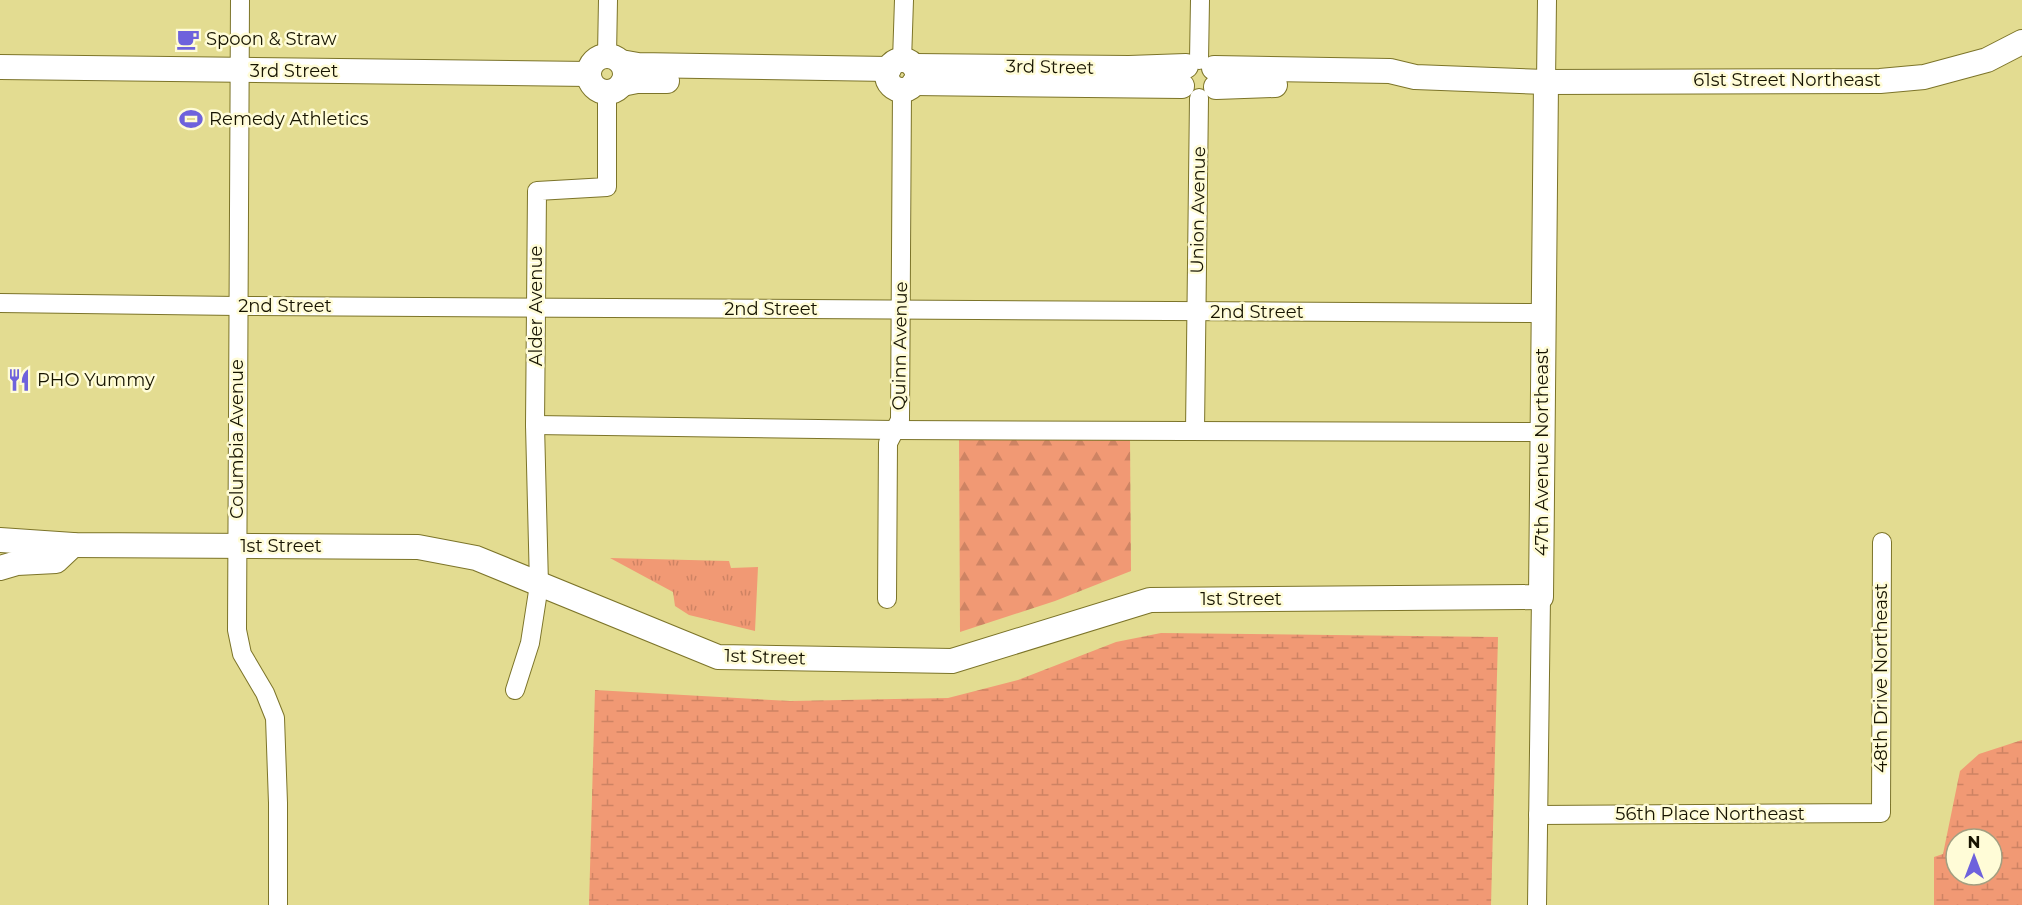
<svg xmlns="http://www.w3.org/2000/svg" width="2022" height="905" viewBox="0 0 2022 905" font-family="Montserrat,sans-serif">
<style>
.grass{fill:url(#grass-tufts)}
.forest{fill:url(#forest-firs)}
.wetland{fill:url(#wetland-marsh);fill-rule:evenodd}
.lines{fill:none;stroke-linecap:round;stroke-linejoin:round}
.street-casing{stroke:#7c7429;stroke-width:20}
.secondary-casing{stroke:#7c7429;stroke-width:26}
.street{stroke:#fff;stroke-width:18}
.secondary{stroke:#fff;stroke-width:24}
.labels{text-anchor:middle;stroke-width:5;stroke-linejoin:round;paint-order:stroke}
.poi-label{font-size:18px;fill:#171400;stroke:#fffcd7;text-anchor:start}
.street-label{font-size:18px;fill:#171400;stroke:#fffcd7}
</style>
<defs>
<pattern id="grass-tufts" width="24" height="20" patternUnits="userSpaceOnUse" patternTransform="scale(1.5)"><rect width="24" height="20" fill="#f19974"/><path d="M3 7l-1-3M5 7V3M7 7l1-3M15 17l-1-3M17 17v-4M19 17l1-3" fill="none" stroke="#ce8363"/></pattern>
<pattern id="forest-firs" width="22" height="20" patternUnits="userSpaceOnUse" patternTransform="scale(1.5)"><rect width="22" height="20" fill="#f19974"/><path d="M5 1l3.5 6h-7zM16 11l3.5 6h-7z" fill="#ce8363"/></pattern>
<pattern id="wetland-marsh" width="20" height="14" patternUnits="userSpaceOnUse" patternTransform="scale(1.5)"><rect width="20" height="14" fill="#f19974"/><path d="M1 5h8M5 5V1M11 12h8M15 12V8" fill="none" stroke="#ce8363"/></pattern>
</defs>
<rect width="100%" height="100%" fill="#e3dc91"/>
<!-- grass -->
<path class="grass" d="M610 558 729 561 731 568 758 567 755 631 689 615 675 606 673 592Z"/>
<!-- forest -->
<path class="forest" d="M959 436 1130 438 1131 571 1055 601 960 632Z"/>
<!-- wetland -->
<g class="wetland">
<path d="M1161 633 1498 637 1491 905H589L595 690 790 701 948 698 1018 680 1116 642Z"/>
<path d="M2022 740V905H1934V857L1943 854 1960 771 1979 754ZM1956 839H1992V875H1956Z"/>
</g>
<g class="lines">
<!-- street casing -->
<g class="street-casing">
<g id="street">
<path d="M240 0 237 630 242 654 265 693 275 718 278 803V905"/>
<path d="M607 55 608 0"/>
<path d="M1199 60 1200 0"/>
<path d="M902 61 904 0"/>
<path d="M1546 82 1547 0"/>
<path d="M0 303 238 306 1542 313"/>
<path d="M535 425 894 430 1542 432"/>
<path d="M1195 431 1199 98"/>
<path d="M887 599 888 443 900 420 902 90"/>
<path d="M515 690 530 643 539 585 535 425 537 191 607 187V92"/>
<path d="M1538 815 1881 813 1882 542"/>
<path d="M1537 905 1541 597"/>
</g>
</g>
<!-- secondary casing -->
<g class="secondary-casing">
<g id="secondary">
<circle cx="607" cy="74" r="18"/>
<circle cx="902" cy="75" r="15"/>
<path d="M621 62 638 65 889 69"/>
<path d="M914 66 1129 68 1186 66"/>
<path d="M0 67 589 74"/>
<path d="M1214 68 1390 71 1415 77 1546 82 1880 81 1924 77 1987 60 2022 42"/>
<path d="M914 83 1182 86"/>
<path d="M622 84 637 81H667"/>
<path d="M1216 87 1275 85"/>
<path d="M0 540 73 545 418 547 476 558 718 657 952 661 1150 600 1541 597 1546 82"/>
<path d="M0 568 17 563 56 561 73 545"/>
</g>
</g>
<!-- street -->
<use href="#street" class="street"/>
<!-- secondary -->
<use href="#secondary" class="secondary"/>
</g>
<!-- icons -->
<defs>
<g id="cafe-bare" transform="scale(1.8)"><path d="M-5.5-4.5H6V0H3Q3 3.5 0 3.5H-2.5Q-5.5 3.5-5.5 0ZM3-3.2v2h1.7v-2ZM-6 4.5H4V6H-6Z" fill="#6e62dc" stroke="#fffcd7" stroke-width="2.5" paint-order="stroke"/></g>
<g id="stadium-bare" transform="scale(1.8)"><path d="M0-5a6.5 5 0 1 0 0 10a6.5 5 0 1 0 0-10ZM-3.5-1.8h7v3.6h-7Z" fill="#6e62dc" stroke="#fffcd7" stroke-width="2.5" paint-order="stroke"/></g>
<g id="restaurant-bare" transform="scale(1.8)"><path d="M-5-6h1v4h1v-4h1v4h1v-4h1v5L-1.5 .5V6h-2V.5L-5-1ZM5-6V6H3V1.5H1.5Q1.5-4 5-6Z" fill="#6e62dc" stroke="#fffcd7" stroke-width="2.5" paint-order="stroke"/></g>
</defs>
<g fill-rule="evenodd">
<use href="#cafe-bare" x="188" y="39"/>
<use href="#stadium-bare" x="191" y="119"/>
<use href="#restaurant-bare" x="19" y="380"/>
</g>
<g class="labels">
<!-- poi labels -->
<g class="poi-label">
<text x="206" y="45">Spoon &amp; Straw</text>
<text x="209" y="125">Remedy Athletics</text>
<text x="37" y="386">PHO Yummy</text>
</g>
<!-- street labels -->
<g class="street-label">
<text transform="translate(1050 67) rotate(1)" y="6">3rd Street</text>
<text x="294" y="77">3rd Street</text>
<text x="1787" y="86">61st Street Northeast</text>
<text transform="translate(1198 210) rotate(-89)" y="6">Union Avenue</text>
<text x="285" y="312">2nd Street</text>
<text transform="translate(536 306) rotate(-90)" y="6">Alder Avenue</text>
<text x="771" y="315">2nd Street</text>
<text x="1257" y="318">2nd Street</text>
<text transform="translate(900 346) rotate(-89)" y="6">Quinn Avenue</text>
<text transform="translate(237 439) rotate(-90)" y="6">Columbia Avenue</text>
<text transform="translate(1542 452) rotate(-90)" y="6">47th Avenue Northeast</text>
<text x="281" y="552">1st Street</text>
<text x="1241" y="605">1st Street</text>
<text transform="translate(765 657) rotate(2)" y="6">1st Street</text>
<text transform="translate(1881 678) rotate(-90)" y="6">48th Drive Northeast</text>
<text x="1710" y="820">56th Place Northeast</text>
</g>
</g>
<!-- north arrow -->
<g transform="translate(1974 857)"><circle r="28" fill="#fffcd7" stroke="#a29f81" stroke-width="1.5"/>
<path d="M0-4.5L10 22L0 15L-10 22Z" fill="#6e62dc"/>
<text y="-9" font-size="16" font-weight="bold" text-anchor="middle" fill="#171400">N</text>
</g>
</svg>
